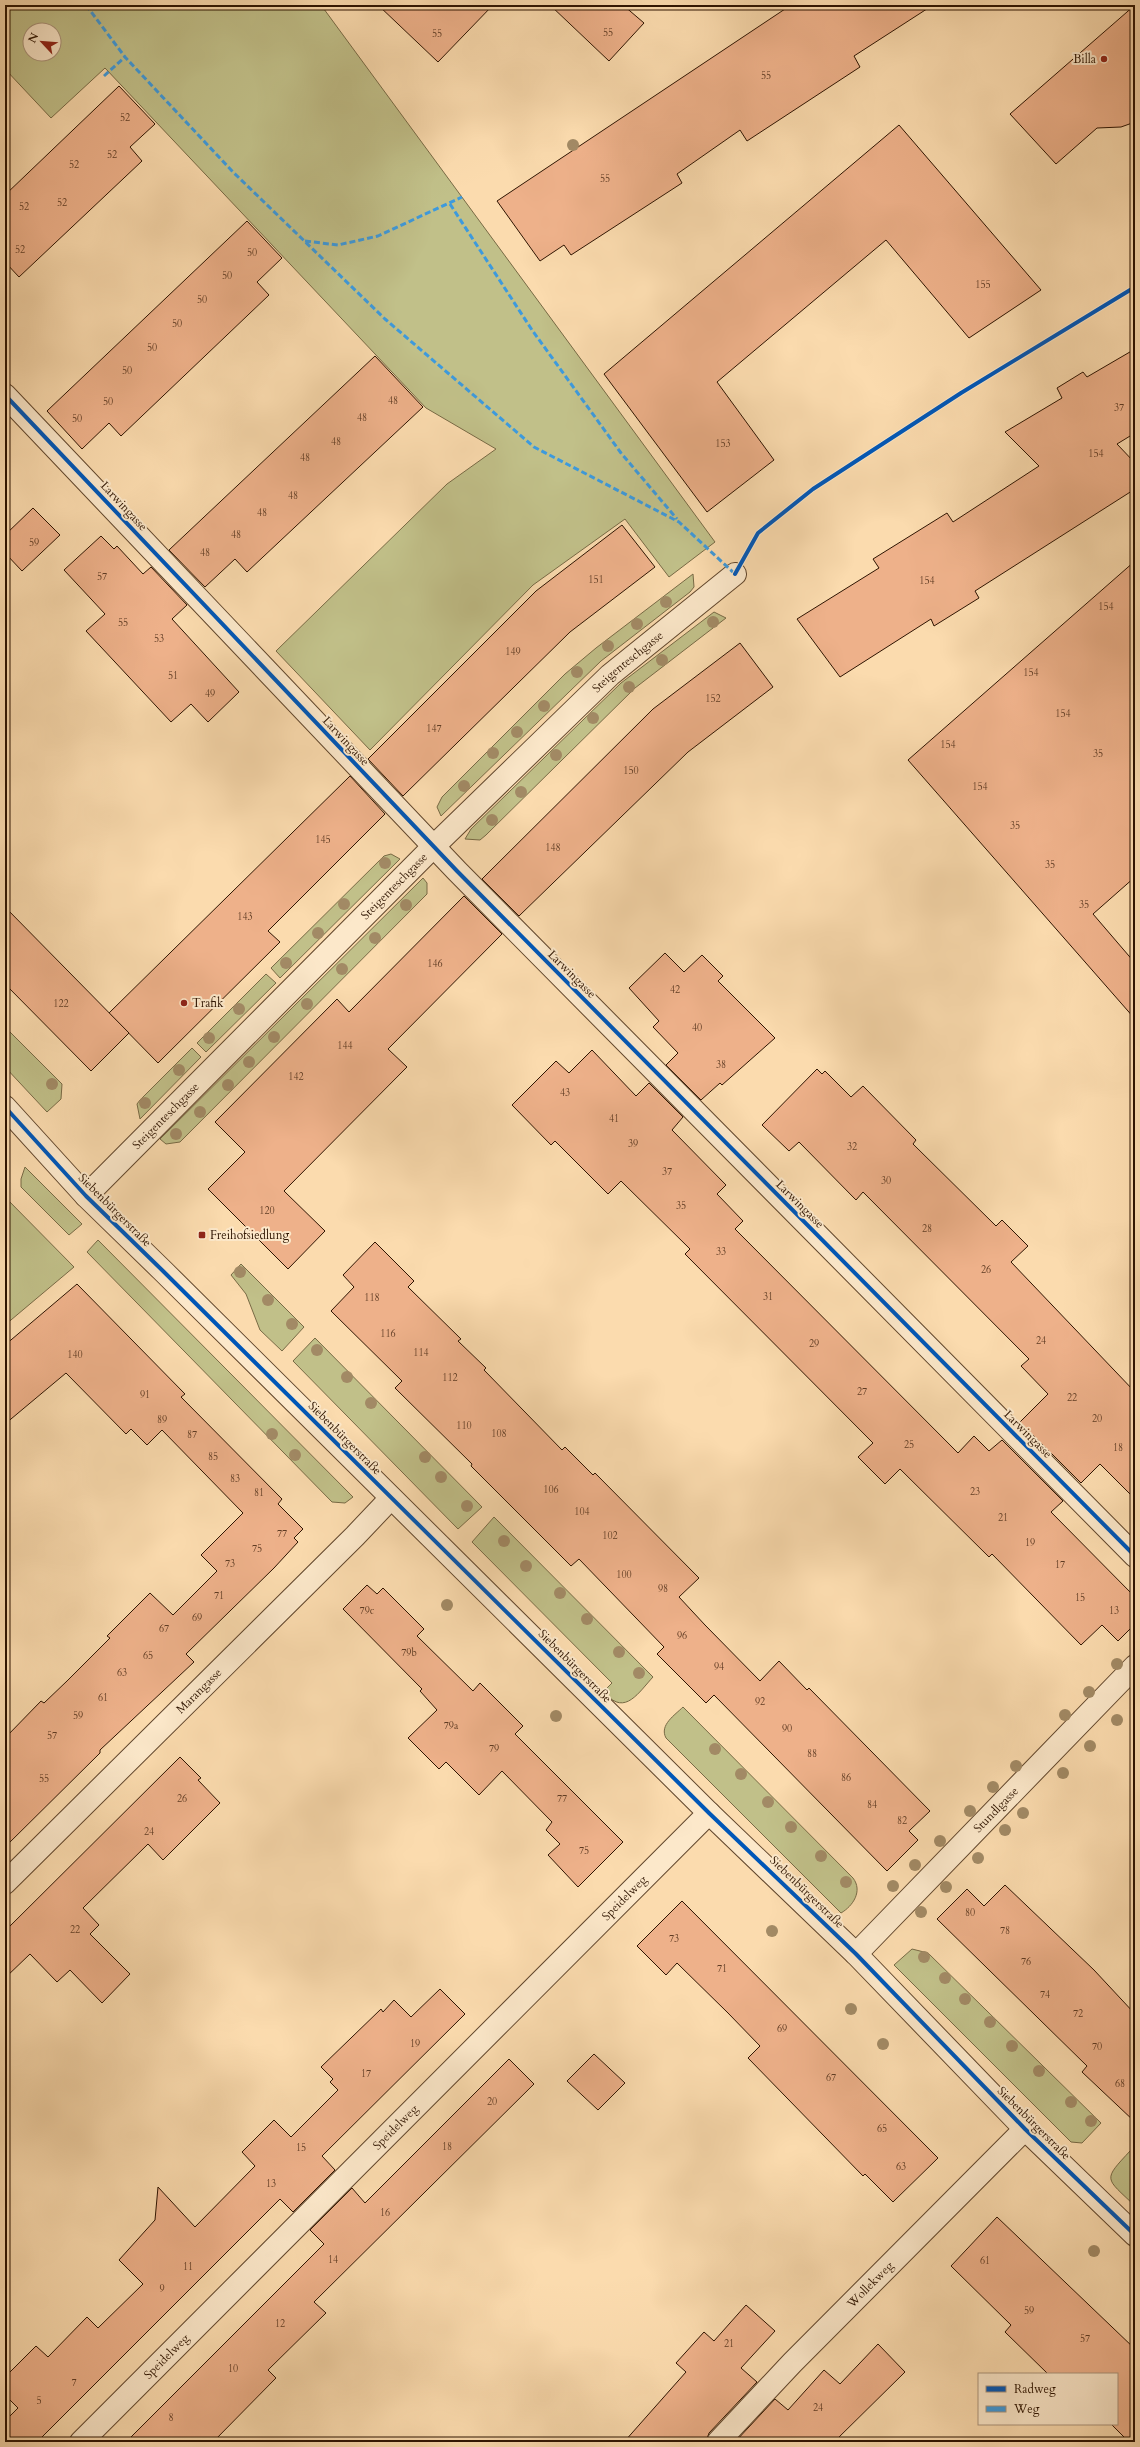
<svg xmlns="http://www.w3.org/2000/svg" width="1140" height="2447" viewBox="0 0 1140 2447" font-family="Cardo,serif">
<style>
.green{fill:#c1c089;stroke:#786a45;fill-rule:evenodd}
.building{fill:#eeb18a;stroke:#2e1401}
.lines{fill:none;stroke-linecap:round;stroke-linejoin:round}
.minor-casing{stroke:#61462c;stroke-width:24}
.tertiary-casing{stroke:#61462c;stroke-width:24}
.minor{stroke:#fce8ca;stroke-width:22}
.tertiary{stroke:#fce8ca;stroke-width:22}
.quiet{stroke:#3d9add;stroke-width:3;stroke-dasharray:6 3;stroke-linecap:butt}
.cycleway-casing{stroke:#fce8ca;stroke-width:6}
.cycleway{stroke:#0057b8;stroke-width:4}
.tree{fill:#a28a65}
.poi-dot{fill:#8f2418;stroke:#fce8ca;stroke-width:1.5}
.labels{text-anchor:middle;stroke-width:4;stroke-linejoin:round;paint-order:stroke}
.number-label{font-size:10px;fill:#5e3b23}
.poi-label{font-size:12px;fill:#2e1401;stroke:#fce8ca;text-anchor:start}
.street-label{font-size:12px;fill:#2e1401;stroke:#fce8ca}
</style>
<rect width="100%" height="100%" fill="#fbdbae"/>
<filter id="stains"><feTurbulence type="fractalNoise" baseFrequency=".005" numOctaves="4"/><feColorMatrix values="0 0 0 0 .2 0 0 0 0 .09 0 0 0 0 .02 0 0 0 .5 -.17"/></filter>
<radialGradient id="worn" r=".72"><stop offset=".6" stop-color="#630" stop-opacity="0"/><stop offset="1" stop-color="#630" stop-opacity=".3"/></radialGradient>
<!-- green -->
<g class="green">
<path d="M5 5H321L715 542 669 577 625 519 533 585 370 750 276 651 447 484 496 449 426 408 105 68 51 118 5 69ZM30 30H54V54H30Z"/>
<path d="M693 574 694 587 690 592 601 661 441 816 437 807 442 797 565 674 596 648Z"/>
<path d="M714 612 726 618 635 688 486 835 480 840 465 839 471 829 621 683Z"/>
<path d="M391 854 400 859 280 978 271 968 384 856Z"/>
<path d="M423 878 427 883V894L180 1142 166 1144 160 1139Z"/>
<path d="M266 974 276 983 206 1052 197 1043Z"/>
<path d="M5 1027 62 1084 61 1099 47 1112 5 1067Z"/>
<path d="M192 1048 201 1057 140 1119 137 1104 140 1100Z"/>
<path d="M25 1167 82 1224 69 1235 21 1187V1179Z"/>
<path d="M5 1197 74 1267 5 1325Z"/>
<path d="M98 1240 353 1497 345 1503 332 1502 87 1252Z"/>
<path d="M241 1264 304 1327 282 1351 260 1330 246 1294 231 1275Z"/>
<path d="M315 1338 482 1507 458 1529 293 1361Z"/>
<path d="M494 1517 653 1677C639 1692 625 1716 606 1694L605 1690 612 1683 472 1542Z"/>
<path d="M683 1707 853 1878C863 1891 853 1906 841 1913L666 1738C659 1725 675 1715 683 1707Z"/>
<path d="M912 1949 928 1953 1101 2123 1082 2143 1071 2142 894 1965Z"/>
<path d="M1131 2150 1135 2154V2206C1105 2177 1102 2181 1131 2150Z"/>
</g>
<!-- building -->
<g class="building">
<path d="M378 5H493L438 62Z"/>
<path d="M550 5H623L644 23 609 61Z"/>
<path d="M791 5H933L854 56 860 67 747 141 740 130 677 174 682 183 571 255 564 245 540 261 497 201Z"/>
<path d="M1135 5V122L1121 127 1097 128 1056 164 1010 114Z"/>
<path d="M119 86 155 124 130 147 142 161 19 277 5 262V195Z"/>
<path d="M899 125 1041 290 969 338 886 240 717 382 774 460 707 512 604 374Z"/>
<path d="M247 221 282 258 257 282 269 295 121 436 109 423 82 449 47 411Z"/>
<path d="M1135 349V433L1117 444 1135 463V489L975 591 979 598 934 626 931 619 840 677 797 619 879 568 873 559 947 513 953 522 1039 466 1005 432 1062 398 1057 388 1083 372 1087 377Z"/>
<path d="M375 356 423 407 247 572 235 559 205 587 169 550Z"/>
<path d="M33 508 60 535 22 571 5 553V535Z"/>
<path d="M622 525 655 567 570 632 403 796 368 759 536 591Z"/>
<path d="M101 536 114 549 117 546 143 574 151 567 187 605 172 619 239 692 208 722 191 704 171 722 86 631 105 614 64 570Z"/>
<path d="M1135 561V877L1093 914 1135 963V1019L908 760Z"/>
<path d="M740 643 773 687 688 752 519 916 482 879 653 709Z"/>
<path d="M350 776 385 814 268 931 280 942 158 1063 109 1013Z"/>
<path d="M464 896 502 934 388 1049 407 1067 284 1191 325 1231 288 1269 208 1189 245 1152 215 1122 337 999 349 1012Z"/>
<path d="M5 907 129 1033 91 1071 5 984Z"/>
<path d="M665 953 684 972 702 955 723 976 718 981 775 1038 722 1085 720 1083 701 1100 666 1065 678 1053 653 1027 659 1021 629 988Z"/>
<path d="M592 1050 636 1096 649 1083 683 1117 672 1130 726 1185 717 1194 743 1221 735 1229 958 1453 974 1436 989 1451 1002 1440 1063 1501 1051 1512 1135 1597V1624L1118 1641 1102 1625 1081 1645 992 1554 989 1557 900 1469 885 1484 858 1457 873 1443 685 1254 690 1249 621 1181 608 1194 555 1141 551 1145 512 1105 556 1061 569 1073Z"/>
<path d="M817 1069 822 1074 825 1071 851 1097 863 1086 916 1140 913 1144 996 1226 1002 1220 1028 1246 1011 1262 1135 1392V1499L1100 1464 1081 1483 1020 1422 1048 1394 1021 1366 1029 1359 863 1192 856 1200 799 1142 789 1151 762 1125Z"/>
<path d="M375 1242 414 1281 408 1287 461 1339 458 1341 486 1368 484 1370 562 1450 565 1447 593 1475 595 1473 699 1578 679 1597 705 1625 760 1681 779 1661 807 1690 809 1688 930 1811 909 1831 918 1840 887 1871 714 1695 706 1703 657 1654 664 1647 579 1559 571 1566 471 1466 472 1464 395 1388 402 1381 331 1311 354 1287 343 1275Z"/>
<path d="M77 1284 185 1394 181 1397 282 1499 278 1504 303 1529 294 1538 298 1542 274 1568 186 1654 194 1662 100 1750V1753L5 1847V1738L41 1701 44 1703 67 1681 110 1638 107 1636 150 1593 173 1615 217 1571 201 1555 243 1513 162 1430 147 1445 131 1429 126 1434 66 1373 5 1424V1345Z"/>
<path d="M367 1585 377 1594 383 1588 424 1629 417 1636 473 1691 480 1683 523 1726 515 1734 623 1842 578 1887 548 1855 560 1844 546 1830 552 1822 502 1771 479 1795 446 1762 439 1769 408 1738 437 1710 420 1691 422 1689 343 1609Z"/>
<path d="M180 1757 201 1778 198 1780 220 1803 163 1860 148 1844 83 1908 99 1925 90 1934 130 1974 102 2003 70 1970 57 1982 30 1954 5 1978V1931Z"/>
<path d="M1005 1885 1094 1970 1135 2014V2122L1082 2072 1087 2066 937 1919 967 1889 984 1906Z"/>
<path d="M682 1901 938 2158 893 2202 865 2174 863 2176 748 2058 760 2046 728 2013 677 1963 666 1975 637 1946Z"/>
<path d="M440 1989 465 2014 322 2156 335 2170 293 2212 280 2199 37 2442H5V2421L18 2408 5 2395V2377L36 2346 48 2357 87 2317 98 2328 143 2284 119 2260 155 2220 158 2187 195 2227 255 2166 242 2152 274 2120 291 2137 338 2090 330 2082 333 2079 321 2067 381 2009 383 2012 394 2000 411 2017Z"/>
<path d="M594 2054 625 2083 598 2110 567 2081Z"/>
<path d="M509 2059 534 2084 314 2302 326 2313 268 2370 276 2378 213 2442H126L324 2244 310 2230 352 2188 365 2203Z"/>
<path d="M997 2217 1135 2349V2442H1129L1111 2424H1117V2374H1048L1005 2332 1011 2325 951 2266Z"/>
<path d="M746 2305 775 2331 741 2368 757 2382 709 2433 706 2442H624L686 2372 676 2363 704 2332 714 2341Z"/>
<path d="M878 2344 905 2372 834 2442H735L775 2399 788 2410 824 2370 840 2384Z"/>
</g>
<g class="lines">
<!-- minor casing -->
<g class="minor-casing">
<g id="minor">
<path d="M5 395 457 871 1135 1556"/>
<path id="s1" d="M86 1196 433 847 610 675 735 574"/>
<path id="s2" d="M5 1883 355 1536 391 1498"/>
<path id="s3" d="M856 1954 1135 1666"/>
<path id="s4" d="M81 2442 709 1813"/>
<path id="s5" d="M718 2442 792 2363 1025 2129"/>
</g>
</g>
<!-- tertiary casing -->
<g class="tertiary-casing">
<path id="tertiary" d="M5 1107 86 1196 164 1272 709 1813 856 1954 1025 2129 1135 2235"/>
</g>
<!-- minor -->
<use href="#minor" class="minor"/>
<!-- tertiary -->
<use href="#tertiary" class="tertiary"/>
<!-- quiet -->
<g class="quiet">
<path d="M86 5 125 57 233 172 385 319 534 447 679 522 735 574"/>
<path d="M104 76 125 57"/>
<path d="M450 204 532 330 621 453 677 519"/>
<path d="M305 241 338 245 378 236 462 197"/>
</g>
<!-- cycleway casing -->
<g class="cycleway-casing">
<g id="cycleway">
<path d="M5 395 457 871 1135 1556"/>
<path d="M735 574 758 533 813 489 961 393 1135 287"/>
<path d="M5 1107 86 1196 164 1272 709 1813 856 1954 1025 2129 1135 2235"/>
</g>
</g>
<!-- cycleway -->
<use href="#cycleway" class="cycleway"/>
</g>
<!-- trees -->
<g class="tree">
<circle cx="573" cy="145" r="6"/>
<circle cx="666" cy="602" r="6"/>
<circle cx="713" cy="622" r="6"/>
<circle cx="637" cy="624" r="6"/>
<circle cx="608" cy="646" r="6"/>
<circle cx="662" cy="660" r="6"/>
<circle cx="577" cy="672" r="6"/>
<circle cx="629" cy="687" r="6"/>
<circle cx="544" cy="706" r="6"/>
<circle cx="593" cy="718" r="6"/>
<circle cx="517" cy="732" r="6"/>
<circle cx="493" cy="753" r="6"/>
<circle cx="556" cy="755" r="6"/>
<circle cx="464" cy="786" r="6"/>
<circle cx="521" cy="792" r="6"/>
<circle cx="492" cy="820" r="6"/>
<circle cx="385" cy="863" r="6"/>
<circle cx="344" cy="904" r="6"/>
<circle cx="406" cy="905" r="6"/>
<circle cx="318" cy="933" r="6"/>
<circle cx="375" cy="938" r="6"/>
<circle cx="286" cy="963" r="6"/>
<circle cx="342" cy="969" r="6"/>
<circle cx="307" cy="1004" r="6"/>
<circle cx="239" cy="1009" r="6"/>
<circle cx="274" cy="1037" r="6"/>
<circle cx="209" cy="1038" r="6"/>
<circle cx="249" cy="1062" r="6"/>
<circle cx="179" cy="1070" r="6"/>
<circle cx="52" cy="1084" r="6"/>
<circle cx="228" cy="1085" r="6"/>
<circle cx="145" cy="1103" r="6"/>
<circle cx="200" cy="1112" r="6"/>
<circle cx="176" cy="1134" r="6"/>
<circle cx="240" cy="1272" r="6"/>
<circle cx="268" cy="1300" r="6"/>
<circle cx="292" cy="1324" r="6"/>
<circle cx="317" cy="1350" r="6"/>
<circle cx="347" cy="1377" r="6"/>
<circle cx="371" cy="1403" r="6"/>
<circle cx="272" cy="1434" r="6"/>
<circle cx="295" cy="1455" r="6"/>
<circle cx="425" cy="1457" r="6"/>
<circle cx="441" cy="1477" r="6"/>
<circle cx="467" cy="1506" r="6"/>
<circle cx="504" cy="1541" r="6"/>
<circle cx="526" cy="1566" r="6"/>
<circle cx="560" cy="1593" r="6"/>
<circle cx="447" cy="1605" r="6"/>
<circle cx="587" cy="1619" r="6"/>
<circle cx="619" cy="1652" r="6"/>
<circle cx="1117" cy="1664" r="6"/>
<circle cx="639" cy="1673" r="6"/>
<circle cx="1089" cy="1692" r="6"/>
<circle cx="1065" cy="1715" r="6"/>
<circle cx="556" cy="1716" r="6"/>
<circle cx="1117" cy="1720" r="6"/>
<circle cx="1090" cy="1746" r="6"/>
<circle cx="715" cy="1749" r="6"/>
<circle cx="1016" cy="1766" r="6"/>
<circle cx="1063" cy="1773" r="6"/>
<circle cx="741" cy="1774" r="6"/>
<circle cx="993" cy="1787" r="6"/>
<circle cx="768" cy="1802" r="6"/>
<circle cx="970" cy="1811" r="6"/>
<circle cx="1023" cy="1813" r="6"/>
<circle cx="791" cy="1827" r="6"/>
<circle cx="1005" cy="1830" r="6"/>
<circle cx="940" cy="1841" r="6"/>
<circle cx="821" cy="1856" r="6"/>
<circle cx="978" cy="1858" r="6"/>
<circle cx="915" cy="1865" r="6"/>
<circle cx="846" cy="1882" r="6"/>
<circle cx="893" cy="1886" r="6"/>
<circle cx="946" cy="1887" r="6"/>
<circle cx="921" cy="1912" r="6"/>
<circle cx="772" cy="1931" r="6"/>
<circle cx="924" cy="1957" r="6"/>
<circle cx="945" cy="1978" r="6"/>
<circle cx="965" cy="1999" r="6"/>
<circle cx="851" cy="2009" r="6"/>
<circle cx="990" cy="2022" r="6"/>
<circle cx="883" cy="2044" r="6"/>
<circle cx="1012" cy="2046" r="6"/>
<circle cx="1039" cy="2071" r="6"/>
<circle cx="1071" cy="2102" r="6"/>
<circle cx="1091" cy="2121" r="6"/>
<circle cx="1094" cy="2251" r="6"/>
</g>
<!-- markers -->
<g class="poi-dot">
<circle cx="1104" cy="59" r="4"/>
<circle cx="184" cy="1003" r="4"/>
<rect x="198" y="1231" width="8" height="8" rx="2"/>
</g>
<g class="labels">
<!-- number labels -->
<g class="number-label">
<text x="608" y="36">55</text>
<text x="437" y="37">55</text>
<text x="766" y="79">55</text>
<text x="125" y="121">52</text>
<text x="112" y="158">52</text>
<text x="74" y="168">52</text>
<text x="605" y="182">55</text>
<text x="62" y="206">52</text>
<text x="24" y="210">52</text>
<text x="20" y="253">52</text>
<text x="252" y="256">50</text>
<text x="227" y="279">50</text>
<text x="983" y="288">155</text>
<text x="202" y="303">50</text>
<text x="177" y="327">50</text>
<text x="152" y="351">50</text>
<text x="127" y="374">50</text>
<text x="393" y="404">48</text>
<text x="108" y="405">50</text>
<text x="1119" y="411">37</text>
<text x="362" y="421">48</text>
<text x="77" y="422">50</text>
<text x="336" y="445">48</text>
<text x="723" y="447">153</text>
<text x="1096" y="457">154</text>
<text x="305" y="461">48</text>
<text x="293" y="499">48</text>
<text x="262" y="516">48</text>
<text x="236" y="538">48</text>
<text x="34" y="546">59</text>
<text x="205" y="556">48</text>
<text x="102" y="580">57</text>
<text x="596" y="583">151</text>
<text x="927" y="584">154</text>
<text x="1106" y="610">154</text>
<text x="123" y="626">55</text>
<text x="159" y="642">53</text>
<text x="513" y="655">149</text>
<text x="1031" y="676">154</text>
<text x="173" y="679">51</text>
<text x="210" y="697">49</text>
<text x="713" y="702">152</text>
<text x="1063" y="717">154</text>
<text x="434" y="732">147</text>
<text x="948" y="748">154</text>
<text x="1098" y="757">35</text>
<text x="631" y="774">150</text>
<text x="980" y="790">154</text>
<text x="1015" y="829">35</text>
<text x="323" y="843">145</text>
<text x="553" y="851">148</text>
<text x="1050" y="868">35</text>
<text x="1084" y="908">35</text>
<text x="245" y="920">143</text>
<text x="435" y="967">146</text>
<text x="675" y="993">42</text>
<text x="61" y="1007">122</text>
<text x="697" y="1031">40</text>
<text x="345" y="1049">144</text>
<text x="721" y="1068">38</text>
<text x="296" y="1080">142</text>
<text x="565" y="1096">43</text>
<text x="614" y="1122">41</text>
<text x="633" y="1147">39</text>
<text x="852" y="1150">32</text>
<text x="667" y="1175">37</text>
<text x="886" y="1184">30</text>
<text x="681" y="1209">35</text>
<text x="267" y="1214">120</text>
<text x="927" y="1232">28</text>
<text x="721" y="1255">33</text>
<text x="986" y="1273">26</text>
<text x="768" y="1300">31</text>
<text x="372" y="1301">118</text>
<text x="388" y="1337">116</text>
<text x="1041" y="1344">24</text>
<text x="814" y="1347">29</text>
<text x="421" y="1356">114</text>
<text x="75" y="1358">140</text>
<text x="450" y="1381">112</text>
<text x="862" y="1395">27</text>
<text x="145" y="1398">91</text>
<text x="1072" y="1401">22</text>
<text x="1097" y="1422">20</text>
<text x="162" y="1423">89</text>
<text x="464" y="1429">110</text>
<text x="499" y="1437">108</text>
<text x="192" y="1438">87</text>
<text x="909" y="1448">25</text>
<text x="1118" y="1451">18</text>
<text x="213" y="1460">85</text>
<text x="235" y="1482">83</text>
<text x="551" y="1493">106</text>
<text x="975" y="1495">23</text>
<text x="259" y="1496">81</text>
<text x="582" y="1515">104</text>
<text x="1003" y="1521">21</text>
<text x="282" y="1537">77</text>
<text x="610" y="1539">102</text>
<text x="1030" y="1546">19</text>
<text x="257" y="1552">75</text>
<text x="230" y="1567">73</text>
<text x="1060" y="1568">17</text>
<text x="624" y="1578">100</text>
<text x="663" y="1592">98</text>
<text x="219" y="1599">71</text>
<text x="1080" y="1601">15</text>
<text x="367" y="1614">79c</text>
<text x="1114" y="1614">13</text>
<text x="197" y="1621">69</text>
<text x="164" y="1632">67</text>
<text x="682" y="1639">96</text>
<text x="409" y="1656">79b</text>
<text x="148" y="1659">65</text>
<text x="719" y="1670">94</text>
<text x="122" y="1676">63</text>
<text x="103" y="1701">61</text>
<text x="760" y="1705">92</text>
<text x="78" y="1719">59</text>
<text x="451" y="1729">79a</text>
<text x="787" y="1732">90</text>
<text x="52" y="1739">57</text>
<text x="494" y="1752">79</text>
<text x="812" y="1757">88</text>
<text x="846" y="1781">86</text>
<text x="44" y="1782">55</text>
<text x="182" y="1802">26</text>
<text x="562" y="1802">77</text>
<text x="872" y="1808">84</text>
<text x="902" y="1824">82</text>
<text x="149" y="1835">24</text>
<text x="584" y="1854">75</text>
<text x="970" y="1916">80</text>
<text x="75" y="1933">22</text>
<text x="1005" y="1934">78</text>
<text x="674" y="1942">73</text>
<text x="1026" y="1965">76</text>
<text x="722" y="1972">71</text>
<text x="1045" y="1998">74</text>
<text x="1078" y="2017">72</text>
<text x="782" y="2032">69</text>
<text x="415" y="2047">19</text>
<text x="1097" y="2050">70</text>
<text x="366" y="2077">17</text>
<text x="831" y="2081">67</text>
<text x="1120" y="2087">68</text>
<text x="492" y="2105">20</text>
<text x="882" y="2132">65</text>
<text x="447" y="2150">18</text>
<text x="301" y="2151">15</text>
<text x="901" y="2170">63</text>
<text x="271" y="2187">13</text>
<text x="385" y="2216">16</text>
<text x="333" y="2263">14</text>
<text x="985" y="2264">61</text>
<text x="188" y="2270">11</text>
<text x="162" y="2292">9</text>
<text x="1029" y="2314">59</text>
<text x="280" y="2327">12</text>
<text x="1085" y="2342">57</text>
<text x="729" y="2347">21</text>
<text x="233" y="2372">10</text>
<text x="74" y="2386">7</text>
<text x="39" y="2404">5</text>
<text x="818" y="2411">24</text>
<text x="171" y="2421">8</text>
</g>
<!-- poi labels -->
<g class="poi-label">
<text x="1096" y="63" text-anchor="end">Billa</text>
<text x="192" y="1007">Trafik</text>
<text x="210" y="1239">Freihofsiedlung</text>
</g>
<!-- street labels -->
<g class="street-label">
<text transform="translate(124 506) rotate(47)" y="4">Larwingasse</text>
<text dy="4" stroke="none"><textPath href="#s1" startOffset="761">Steigenteschgasse</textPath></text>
<text transform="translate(346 741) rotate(47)" y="4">Larwingasse</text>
<text dy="4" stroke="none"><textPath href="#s1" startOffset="437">Steigenteschgasse</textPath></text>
<text transform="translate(572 974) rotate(45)" y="4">Larwingasse</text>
<text dy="4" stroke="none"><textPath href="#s1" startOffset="113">Steigenteschgasse</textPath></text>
<text transform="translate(800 1204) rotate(45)" y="4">Larwingasse</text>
<text transform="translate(115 1210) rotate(45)" y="4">Siebenbürgerstraße</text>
<text transform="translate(1028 1434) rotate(45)" y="4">Larwingasse</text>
<text transform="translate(345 1438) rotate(45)" y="4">Siebenbürgerstraße</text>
<text transform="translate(575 1666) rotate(45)" y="4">Siebenbürgerstraße</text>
<text dy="4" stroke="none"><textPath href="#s2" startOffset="273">Marangasse</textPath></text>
<text dy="4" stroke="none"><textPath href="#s3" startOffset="201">Stundlgasse</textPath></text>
<text transform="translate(807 1892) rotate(44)" y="4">Siebenbürgerstraße</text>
<text dy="4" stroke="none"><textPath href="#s4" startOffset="769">Speidelweg</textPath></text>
<text transform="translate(1034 2123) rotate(45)" y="4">Siebenbürgerstraße</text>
<text dy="4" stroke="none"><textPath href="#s4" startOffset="445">Speidelweg</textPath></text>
<text dy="4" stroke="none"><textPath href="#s5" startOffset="219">Wollekweg</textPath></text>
<text dy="4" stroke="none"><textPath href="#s4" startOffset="121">Speidelweg</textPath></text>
</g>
</g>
<!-- margin -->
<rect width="1140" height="2447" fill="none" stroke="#fbdbae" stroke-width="20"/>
<rect x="6" y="6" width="1128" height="2435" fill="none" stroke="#2e1401" stroke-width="2"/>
<rect x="10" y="10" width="1120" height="2427" fill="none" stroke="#2e1401"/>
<!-- legend -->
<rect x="978" y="2373" width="140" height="52" fill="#fce8ca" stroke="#aa937a"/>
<rect x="986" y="2386" width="20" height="6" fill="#0057b8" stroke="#aa937a"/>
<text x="1014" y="2393" font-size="12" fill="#2e1401">Radweg</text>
<rect x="986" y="2406" width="20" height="6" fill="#3d9add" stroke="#aa937a"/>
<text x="1014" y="2413" font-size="12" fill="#2e1401">Weg</text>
<!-- north arrow -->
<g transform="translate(42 42) rotate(296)"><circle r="19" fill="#fce8ca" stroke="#aa937a"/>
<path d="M0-3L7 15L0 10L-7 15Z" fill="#8f2418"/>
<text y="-6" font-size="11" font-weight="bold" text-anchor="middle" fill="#2e1401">N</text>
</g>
<rect width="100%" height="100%" filter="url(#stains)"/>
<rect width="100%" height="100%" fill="url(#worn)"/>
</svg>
